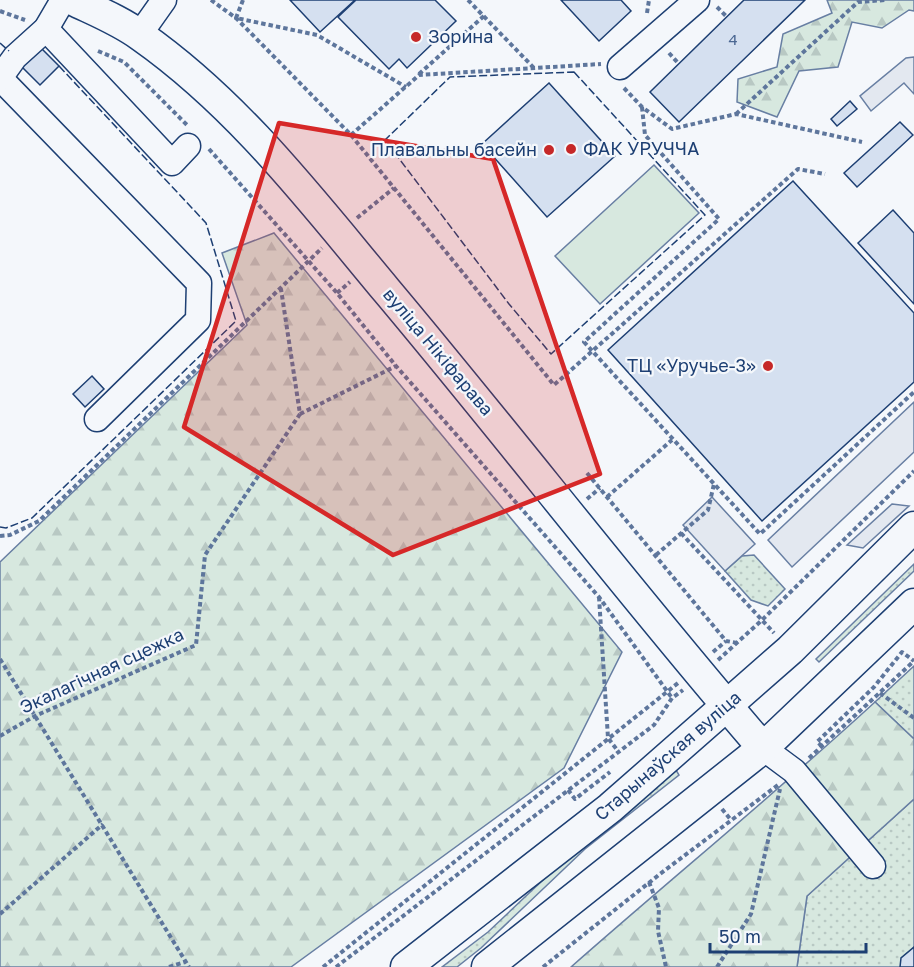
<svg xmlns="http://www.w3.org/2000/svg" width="914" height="967" viewBox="0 0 914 967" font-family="'Golos Text',sans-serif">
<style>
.grass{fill:url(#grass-dots);stroke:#687fa3;stroke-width:1.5}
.forest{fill:url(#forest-firs);stroke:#687fa3;stroke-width:1.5}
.pitch{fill:#d7e8df;stroke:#687fa3;stroke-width:1.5}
.parking{fill:#e3e8f0;stroke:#687fa3;stroke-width:1.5}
.building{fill:#d5e0f0;stroke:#1d3f73;stroke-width:1.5}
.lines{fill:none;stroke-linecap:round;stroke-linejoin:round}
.minor-casing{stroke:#1d3f73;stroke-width:27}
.major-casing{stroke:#1d3f73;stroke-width:33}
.path{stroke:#5e769c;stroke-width:4;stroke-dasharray:4.5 3;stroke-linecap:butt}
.minor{stroke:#f4f7fb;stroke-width:24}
.major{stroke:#f4f7fb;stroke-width:30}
.fence{stroke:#1d3f73;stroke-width:1.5;stroke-dasharray:8 3;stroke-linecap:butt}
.marked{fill:#d62828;fill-opacity:0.2;stroke:#d62828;stroke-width:4.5;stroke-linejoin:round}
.poi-dot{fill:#c62828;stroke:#f4f7fb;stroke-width:2}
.labels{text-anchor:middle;stroke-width:4.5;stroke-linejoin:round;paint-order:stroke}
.number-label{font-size:15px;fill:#4b6792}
.poi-label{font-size:18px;fill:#1d3f73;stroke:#f4f7fb;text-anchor:start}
.street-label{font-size:18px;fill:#1d3f73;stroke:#f4f7fb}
</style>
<defs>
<pattern id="grass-dots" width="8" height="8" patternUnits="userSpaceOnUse" patternTransform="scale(1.5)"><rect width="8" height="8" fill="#d7e8df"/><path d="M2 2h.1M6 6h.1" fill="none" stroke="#b8c8c3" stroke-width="1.8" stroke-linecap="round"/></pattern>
<pattern id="forest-firs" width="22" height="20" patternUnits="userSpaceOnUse" patternTransform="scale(1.5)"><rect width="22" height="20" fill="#d7e8df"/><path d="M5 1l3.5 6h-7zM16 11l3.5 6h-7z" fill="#b8c8c3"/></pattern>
</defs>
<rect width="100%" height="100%" fill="#f4f7fb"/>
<!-- grass -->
<g class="grass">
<path d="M754 555 785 589 768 606 751 600 725 571 742 556Z"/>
<path d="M914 564V571L819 662 816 659Z"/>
<path d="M914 666V739L875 702Z"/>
<path d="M676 770 679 775 585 849 481 948 457 967H442L488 932 581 844Z"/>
<path d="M914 799V967H797L807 896Z"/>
</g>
<!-- forest -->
<g class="forest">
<path d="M827 0H914V11L909 10 882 28 852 22 838 67 799 71 777 117 737 102 738 79 777 67 783 34 832 13Z"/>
<path d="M274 233 622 652 564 768 291 967H0V562L247 325 222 253Z"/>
<path d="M875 702 914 739V799L807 896 797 967H571C672 878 776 793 875 702Z"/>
</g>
<!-- pitch -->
<path class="pitch" d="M654 165 699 213 600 304 555 256Z"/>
<!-- parking -->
<g class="parking">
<path d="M914 57V94L904 83 871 111 860 96 906 58Z"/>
<path d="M914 402V452L792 567 768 540Z"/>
<path d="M712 497 755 544 725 571 683 525Z"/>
<path d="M892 504 909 506 863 548 847 545Z"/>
</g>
<!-- building -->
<g class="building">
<path d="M290 0H355L320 32Z"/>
<path d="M356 0H435L456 21 407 68 399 59 389 69 338 17Z"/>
<path d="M561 0H621L631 11 599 41Z"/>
<path d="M744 0H805L679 122 650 92Z"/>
<path d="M39 46 59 66 40 85 20 65Z"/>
<path d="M549 83 615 156 547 217 482 144Z"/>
<path d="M850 101 857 109 837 126 831 119Z"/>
<path d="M900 122 913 135 857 187 844 173Z"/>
<path d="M793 181 914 313V382L762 521 608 350Z"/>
<path d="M893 210 914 233V304L858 243Z"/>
<path d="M92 376 104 389 85 407 73 394Z"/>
<path d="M914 947V967H900L901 958Z"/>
</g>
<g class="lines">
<!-- minor casing -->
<g class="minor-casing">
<g id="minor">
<path d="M46 29 172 163 188 146"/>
<path d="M140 34 164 0"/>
<path d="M620 67 697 0"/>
<path d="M0 78 199 283 198 320 97 419"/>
<path d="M0 78 15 57 46 29 63 0"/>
<path d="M763 748 794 771 873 866"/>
</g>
</g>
<!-- major casing -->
<g class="major-casing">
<g id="major">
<path d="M73 0C96 11 121 21 141 36 239 105 311 200 387 291 514 442 634 599 763 748"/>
<path d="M406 967 610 808 790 650 914 527"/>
<path d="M487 967 763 748 914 604"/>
</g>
</g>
<!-- path -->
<g class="path">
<path d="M211 0 236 18 351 135 554 385 798 169 825 174"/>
<path d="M243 0 236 18 317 35 406 87"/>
<path d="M468 0 534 68"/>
<path d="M717 7 727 17"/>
<path d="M0 11 25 20"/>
<path d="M647 13 649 0"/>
<path d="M98 51 124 62 188 126"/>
<path d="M669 53 679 64"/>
<path d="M419 74 484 16"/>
<path d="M624 88 642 107 672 129 736 114 862 142"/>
<path d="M642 107 645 135 719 219 584 342 760 534 914 392"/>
<path d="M736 114 858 2 885 0"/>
<path d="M351 135 419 75 601 64"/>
<path d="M209 149 337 293 396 366 599 597 672 698"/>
<path d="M357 218 394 188"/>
<path d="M337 293 350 282"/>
<path d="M300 414 396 366"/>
<path d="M587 473 726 641 738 643"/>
<path d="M607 497 672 440"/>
<path d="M587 499 600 488"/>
<path d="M681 533 774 633"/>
<path d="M0 536 10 535 39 521 322 248"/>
<path d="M656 555 708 510 714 484"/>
<path d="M599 597 608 738 618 751"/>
<path d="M713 652 726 641"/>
<path d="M0 659 189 967"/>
<path d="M718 660 762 620 914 471"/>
<path d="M880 693 914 718"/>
<path d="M0 736 35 716 196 645 205 555 300 414 281 289"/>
<path d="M822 746 817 742 874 687 902 652 914 661"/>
<path d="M809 758 914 661"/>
<path d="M568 790 575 799 610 772"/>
<path d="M722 809 731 820"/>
<path d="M649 882 659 908 658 931 666 967"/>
<path d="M0 914 103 824"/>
<path d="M169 967 185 962"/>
<path d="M323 967 678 683"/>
<path d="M336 967 654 725 672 698 683 690"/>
<path d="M543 967 660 874 778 785"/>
<path d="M717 967 751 914 780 789"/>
</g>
<!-- minor -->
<use href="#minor" class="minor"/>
<!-- major -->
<use href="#major" class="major"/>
<!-- fence -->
<g class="fence">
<path d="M0 43 9 51"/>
<path d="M574 72 705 215 551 354 509 304 385 140 450 77Z"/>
<path d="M0 527 6 528 32 518 236 321 206 223 59 66"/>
</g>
</g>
<!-- marked area -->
<path class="marked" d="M279 123 493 159 600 474 393 555 184 427Z"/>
<!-- markers -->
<g class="poi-dot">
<circle cx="416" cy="37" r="6"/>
<circle cx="571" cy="149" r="6"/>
<circle cx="549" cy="150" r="6"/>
<circle cx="768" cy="366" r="6"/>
</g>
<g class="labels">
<!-- number labels -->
<g class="number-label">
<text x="733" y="45">4</text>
</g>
<!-- poi labels -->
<g class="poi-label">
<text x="428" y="43">Зорина</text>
<text x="583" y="155">ФАК УРУЧЧА</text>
<text x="537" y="156" text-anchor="end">Плавальны басейн</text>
<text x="756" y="372" text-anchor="end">ТЦ «Уручье-3»</text>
</g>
<!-- street labels -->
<g class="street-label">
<text transform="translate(438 352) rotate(50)" y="6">вуліца Нікіфарава</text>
<text transform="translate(102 671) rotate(-25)" y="6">Экалагічная сцежка</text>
<text transform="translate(668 756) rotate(-41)" y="6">Старынаўская вуліца</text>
</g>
</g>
<!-- scale -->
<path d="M710 943v9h156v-9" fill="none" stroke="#1d3f73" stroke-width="3"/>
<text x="719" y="943" font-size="18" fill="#1d3f73" stroke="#f4f7fb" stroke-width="4.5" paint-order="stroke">50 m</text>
</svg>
